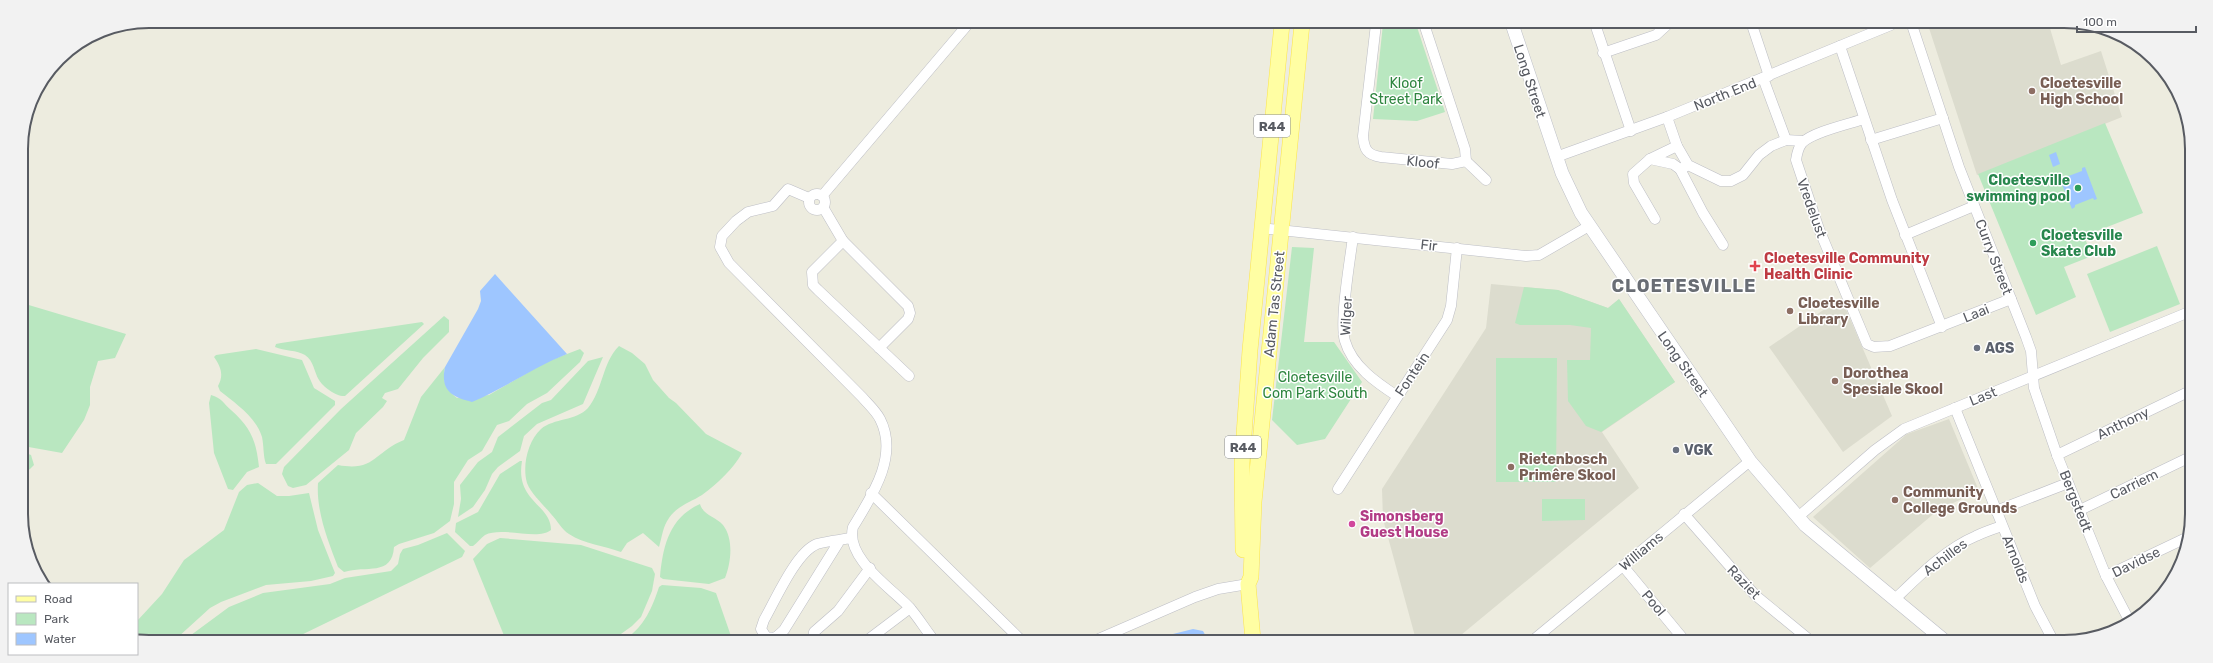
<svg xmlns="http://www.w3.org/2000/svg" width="2213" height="663" viewBox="0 0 2213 663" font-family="Rubik,sans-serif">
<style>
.education{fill:#dcdcce}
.green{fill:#b9e7c0}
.water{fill:#9ec6ff}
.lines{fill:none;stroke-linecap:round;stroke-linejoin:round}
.street-casing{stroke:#bdbec5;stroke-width:11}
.secondary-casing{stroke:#bdbfc7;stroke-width:14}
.primary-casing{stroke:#fce54a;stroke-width:16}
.street{stroke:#fff;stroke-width:10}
.secondary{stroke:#fff;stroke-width:13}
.primary{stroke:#fffea3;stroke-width:15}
.education-dot{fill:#8d6e63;stroke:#fff;stroke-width:1.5}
.leisure-dot{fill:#2e9e5b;stroke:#fff;stroke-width:1.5}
.health-dot{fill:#e0444e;stroke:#fff;stroke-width:1.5}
.worship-dot{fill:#6b7280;stroke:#fff;stroke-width:1.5}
.hotel-dot{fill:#d1479c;stroke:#fff;stroke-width:1.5}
.labels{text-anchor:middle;stroke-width:3;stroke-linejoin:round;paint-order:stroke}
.shield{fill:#fff;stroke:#8a8c91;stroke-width:1}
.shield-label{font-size:13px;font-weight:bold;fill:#585b62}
.street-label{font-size:14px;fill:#585b62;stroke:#fff}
.park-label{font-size:14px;fill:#2e853f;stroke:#fff}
.education-label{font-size:14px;font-weight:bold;fill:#785e54;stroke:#fff;text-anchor:start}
.leisure-label{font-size:14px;font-weight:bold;fill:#27864d;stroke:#fff;text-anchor:end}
.health-label{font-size:14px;font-weight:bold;fill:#be3a42;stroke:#fff;text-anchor:start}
.worship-label{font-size:14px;font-weight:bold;fill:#5b616d;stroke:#fff;text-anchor:start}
.hotel-label{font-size:14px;font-weight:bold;fill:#b23c85;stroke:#fff;text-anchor:start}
.district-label{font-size:18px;font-weight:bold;letter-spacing:1px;fill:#696d74;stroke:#fff}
.rim{fill:none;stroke:#585b62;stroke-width:2}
</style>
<rect width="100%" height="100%" fill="#edecdf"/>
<!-- education -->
<g class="education">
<path d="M1928 25H2049L2061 65 2101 51 2122 117 1977 175Z"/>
<path d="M1491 284 1558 290 1608 308 1619 299 1675 382 1602 432 1639 488 1455 640H1416L1383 519 1382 489 1486 328Z"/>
<path d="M1841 298 1892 416 1843 452 1769 347Z"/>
<path d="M1949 419 1979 491 1938 510 1870 568 1813 517 1907 434Z"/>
</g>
<!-- green -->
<g class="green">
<path d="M1383 24H1416L1445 112 1417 121 1373 119Z"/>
<path d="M2105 123 2143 213 2084 236 2092 256 2064 267 2076 297 2036 315 1978 174Z"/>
<path d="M2157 246 2180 304 2110 332 2087 274Z"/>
<path d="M1292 247 1314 248 1304 342H1334L1362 382 1325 439 1297 445 1272 420Z"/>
<path d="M1524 287 1558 290 1608 308 1619 299 1675 382 1601 432 1586 426 1568 401 1567 360H1590L1591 328 1570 325H1520L1515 323Z"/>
<path d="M22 303 126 334 115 358 98 361 90 387V405L84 420 62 453 23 446Z"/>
<path d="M444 316 449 320V332L423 358 398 389 385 393 382 398 387 401 383 407 356 433 349 450 306 485 293 488 288 486 282 474 284 467 341 409Z"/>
<path d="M422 322 424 324 345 396C337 397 323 387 319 380 314 372 314 361 305 355 297 350 284 351 275 347L276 344 281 343Z"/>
<path d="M619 346 632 353 645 364 653 380 669 398 676 403 706 434 742 453C733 469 718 483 702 495 691 502 677 506 669 518 663 526 662 537 659 547L643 533 627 543 621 552C605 546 584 544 569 534 562 530 557 520 551 514 544 505 531 494 527 483 522 465 528 441 541 429 554 418 576 421 588 408 603 390 602 363 619 346Z"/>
<path d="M256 349 302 360 314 388 335 401V405L276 464H266C263 456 264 446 262 437 256 417 235 403 220 391L218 386C224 375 221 367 214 357L216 355Z"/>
<path d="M580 349 584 353 580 362 547 393 527 404 509 421 497 425 482 451 468 460 454 482V504L450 521 434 533 399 544 394 547C392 577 366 565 344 572L338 567C328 541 316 511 318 483L338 465C375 472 374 452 404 440L421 397 445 367C442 382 446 389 457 398L489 395 546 362Z"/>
<path d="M603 357 583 404 537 424 524 436 520 451 498 467 492 474 485 490 473 507 458 517 461 499 460 485 478 462 492 452 498 437 542 403 551 400 588 361Z"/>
<path d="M1496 358H1557L1556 482H1496Z"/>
<path d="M211 395C222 398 223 403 231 410 251 428 256 440 259 467L247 472 233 490 228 489 214 453 209 403Z"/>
<path d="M23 452 31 455 34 465 30 469 23 473Z"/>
<path d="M520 461H522C515 502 551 504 551 530 538 541 502 526 485 535 481 538 477 543 473 546H470L455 532 456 523 478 512 500 474Z"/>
<path d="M258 483 277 496H289L309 493 318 530 335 573 333 576 311 581 266 585 221 602 210 608 177 638H137V621L162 594 184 560 224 530 239 492 247 485Z"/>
<path d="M1542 499H1585V520L1542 521Z"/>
<path d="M700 504C703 515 716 517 723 525 734 539 731 563 725 578L709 584 663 579 660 577C663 546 669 518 700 504Z"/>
<path d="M447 533 465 551 462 557 295 638H187L229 607 263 593 330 584 345 578 391 571 398 564 400 554 403 549 418 545Z"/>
<path d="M500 538 581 545 652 568 655 574 652 591 641 617 632 626 614 639 505 638 473 559 487 544Z"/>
<path d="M662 585 701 588 716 593 732 639H626C645 625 652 608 659 587Z"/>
</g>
<!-- water -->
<g class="water">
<path d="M2056 152 2060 164 2053 167 2049 155Z"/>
<path d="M2085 167 2097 199 2094 200 2093 198 2075 205V207L2072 209 2059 177 2063 176V178L2082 171V168Z"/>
<path d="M495 274 567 354C534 367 505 388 472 402 452 397 440 391 445 367L478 309 481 301 480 291Z"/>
<path d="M1193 629 1203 631 1208 640H1150L1156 636 1161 637Z"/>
</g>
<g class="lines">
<!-- street casing -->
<g class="street-casing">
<g id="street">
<path d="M1376 24 1363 136C1364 149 1367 155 1381 157L1452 164 1466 161 1465 149 1424 24"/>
<path d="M1595 24 1631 131"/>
<path d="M1752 25 1769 76"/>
<path d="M1912 25 1959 167 2026 337 2031 351 2034 388 2057 455 2106 576 2130 622"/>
<path d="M1840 46 1892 200 1942 327"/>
<path d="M1603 53 1656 35 1668 24"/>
<path d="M1763 78 1786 140"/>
<path d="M1667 117 1677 146 1688 165 1721 181H1731L1743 175 1759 155 1771 146 1786 140 1803 141"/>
<path d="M1864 119C1849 124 1812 132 1802 143 1798 148 1797 153 1796 160L1819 229 1867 344 1874 347 1890 346 2011 299"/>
<path d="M1871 140 1943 118"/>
<path d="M1556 157 1667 117 1891 25"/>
<path d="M1650 159 1673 164 1680 169 1685 167"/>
<path d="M1466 161 1486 180"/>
<path d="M1680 169 1703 213 1723 245"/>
<circle cx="817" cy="202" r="8"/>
<path d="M822 196 969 23"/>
<path d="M809 198 788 189 773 206 748 212 736 221 722 236 720 247 729 263 862 397C868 404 876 411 880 419 899 456 872 496 853 527 845 558 890 587 909 607 918 617 925 629 933 639"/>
<path d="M823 207 843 241 908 306 910 313 908 319 879 348"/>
<path d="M1655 219 1634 183 1633 174 1650 159 1677 146"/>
<path d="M1261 228 1526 256 1539 255 1589 226"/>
<path d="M1905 235 1974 206"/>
<path d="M1353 237C1350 260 1339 323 1345 341 1352 366 1377 383 1397 396"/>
<path d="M843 241 812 272 813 285 818 290 909 376"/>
<path d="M1955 408 2035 606 2054 642"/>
<path d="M2057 455 2188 392"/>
<path d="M1338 489 1447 320 1451 306 1457 248"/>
<path d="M871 493 1021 640"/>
<path d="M2080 510 2188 458"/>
<path d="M1996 511 2068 483"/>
<path d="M1684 514 1755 595 1811 641"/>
<path d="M1798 517 1875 450 1904 429 2189 312"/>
<path d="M840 540 784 630 775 638 766 637 761 629 764 620C775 601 796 552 817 544 828 541 840 540 851 538"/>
<path d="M1623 566 1685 641"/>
<path d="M2106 576 2188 537"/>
<path d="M1894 600C1918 577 1945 549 1976 536 1984 532 1993 529 2002 526"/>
<path d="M813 639 814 632 838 611 870 568"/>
<path d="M869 639 910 608"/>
<path d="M1096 640 1195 597 1218 589 1248 584"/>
<path d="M1532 641 1750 461"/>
</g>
</g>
<!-- secondary casing -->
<g class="secondary-casing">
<path id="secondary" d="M1512 24 1562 173 1581 213 1750 461 1805 525 1945 641"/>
</g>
<!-- primary casing -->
<g class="primary-casing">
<g id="primary">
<path d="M1243 550 1242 463 1250 350 1282 24"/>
<path d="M1253 640 1248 584 1251 577 1254 502 1302 24"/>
</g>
</g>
<!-- street -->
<use href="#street" class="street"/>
<!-- secondary -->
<use href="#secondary" class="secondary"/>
<!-- primary -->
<use href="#primary" class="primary"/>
</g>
<!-- markers -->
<g class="education-dot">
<circle cx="2032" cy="91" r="4"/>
<circle cx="1790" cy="311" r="4"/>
<circle cx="1835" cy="381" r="4"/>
<circle cx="1511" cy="467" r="4"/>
<circle cx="1895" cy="500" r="4"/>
</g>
<g class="leisure-dot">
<circle cx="2078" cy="188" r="4"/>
<circle cx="2033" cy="243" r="4"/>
</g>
<path class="health-dot" d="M1753 260h4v4h4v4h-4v4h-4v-4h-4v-4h4z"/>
<g class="worship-dot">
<circle cx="1977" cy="348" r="4"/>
<circle cx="1676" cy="450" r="4"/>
</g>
<circle class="hotel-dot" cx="1352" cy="524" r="4"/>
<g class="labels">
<!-- shield labels -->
<g class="shield">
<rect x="1254" y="115" width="36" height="22" rx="3"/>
<rect x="1225" y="436" width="36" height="22" rx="3"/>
</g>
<g class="shield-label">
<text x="1272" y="131">R44</text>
<text x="1243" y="452">R44</text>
</g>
<!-- street labels -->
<g class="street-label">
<text transform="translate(1530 81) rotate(72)" y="5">Long Street</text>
<text transform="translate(1725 94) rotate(-22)" y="5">North End</text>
<text transform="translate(1423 162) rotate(6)" y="5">Kloof</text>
<text transform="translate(1812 208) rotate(70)" y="5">Vredelust</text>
<text transform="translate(1429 245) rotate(6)" y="5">Fir</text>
<text transform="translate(1994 257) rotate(69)" y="5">Curry Street</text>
<text transform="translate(1274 304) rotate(-84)" y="5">Adam Tas Street</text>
<text transform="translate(1976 313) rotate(-22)" y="5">Laai</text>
<text transform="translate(1346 316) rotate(-87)" y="5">Wilger</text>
<text transform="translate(1683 364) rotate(55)" y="5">Long Street</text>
<text transform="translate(1412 374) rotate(-56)" y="5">Fontein</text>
<text transform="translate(1983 396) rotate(-22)" y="5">Last</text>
<text transform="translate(2123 423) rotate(-26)" y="5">Anthony</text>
<text transform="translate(2134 484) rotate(-26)" y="5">Carriem</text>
<text transform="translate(2076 501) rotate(68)" y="5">Bergstedt</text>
<text transform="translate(1641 551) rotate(-40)" y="5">Williams</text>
<text transform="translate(1945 557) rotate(-37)" y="5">Achilles</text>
<text transform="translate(2016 559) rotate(68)" y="5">Arnolds</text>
<text transform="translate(2136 562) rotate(-26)" y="5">Davidse</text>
<text transform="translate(1744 582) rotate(46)" y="5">Raziet</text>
<text transform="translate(1654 603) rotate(50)" y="5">Pool</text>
</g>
<!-- park labels -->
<g class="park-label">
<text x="1406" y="88">Kloof<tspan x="1406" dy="16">Street Park</tspan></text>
<text x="1315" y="382">Cloetesville<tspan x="1315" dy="16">Com Park South</tspan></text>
</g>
<!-- education labels -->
<g class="education-label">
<text x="2040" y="88">Cloetesville<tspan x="2040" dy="16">High School</tspan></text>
<text x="1798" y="308">Cloetesville<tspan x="1798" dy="16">Library</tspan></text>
<text x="1843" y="378">Dorothea<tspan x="1843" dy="16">Spesiale Skool</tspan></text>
<text x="1519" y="464">Rietenbosch<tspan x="1519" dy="16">Primêre Skool</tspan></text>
<text x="1903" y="497">Community<tspan x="1903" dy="16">College Grounds</tspan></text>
</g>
<!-- leisure labels -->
<g class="leisure-label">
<text x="2070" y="185">Cloetesville<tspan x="2070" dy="16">swimming pool</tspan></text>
<text x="2041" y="240" text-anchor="start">Cloetesville<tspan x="2041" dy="16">Skate Club</tspan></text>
</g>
<!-- health labels -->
<g class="health-label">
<text x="1764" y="263">Cloetesville Community<tspan x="1764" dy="16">Health Clinic</tspan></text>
</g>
<!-- worship labels -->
<g class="worship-label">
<text x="1985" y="353">AGS</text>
<text x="1684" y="455">VGK</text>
</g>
<!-- hotel labels -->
<g class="hotel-label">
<text x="1360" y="521">Simonsberg<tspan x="1360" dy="16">Guest House</tspan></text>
</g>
<!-- district labels -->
<g class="district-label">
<text x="1684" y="292">CLOETESVILLE</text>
</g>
</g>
<!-- crop -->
<path d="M0 0H2213V663H0ZM149 28H2064A121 121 0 0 1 2185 149V514A121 121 0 0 1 2064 635H149A121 121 0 0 1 28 514V149A121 121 0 0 1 149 28Z" fill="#f2f2f2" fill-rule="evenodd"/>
<path class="rim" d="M149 28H2064A121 121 0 0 1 2185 149V514A121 121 0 0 1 2064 635H149A121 121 0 0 1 28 514V149A121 121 0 0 1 149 28Z"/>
<!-- legend -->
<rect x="8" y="583" width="130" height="72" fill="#ffffff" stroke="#bcbdc0"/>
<rect x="16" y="596" width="20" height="6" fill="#fffea3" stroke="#bcbdc0"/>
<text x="44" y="603" font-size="12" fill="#585b62">Road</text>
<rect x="16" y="613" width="20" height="12" fill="#b9e7c0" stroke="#bcbdc0"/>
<text x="44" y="623" font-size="12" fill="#585b62">Park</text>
<rect x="16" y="633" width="20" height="12" fill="#9ec6ff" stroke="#bcbdc0"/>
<text x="44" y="643" font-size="12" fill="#585b62">Water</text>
<!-- scale -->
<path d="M2077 26v6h119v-6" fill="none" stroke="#585b62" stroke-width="2"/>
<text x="2083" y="26" font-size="12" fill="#585b62" stroke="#ffffff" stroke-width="3" paint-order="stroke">100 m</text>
</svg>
